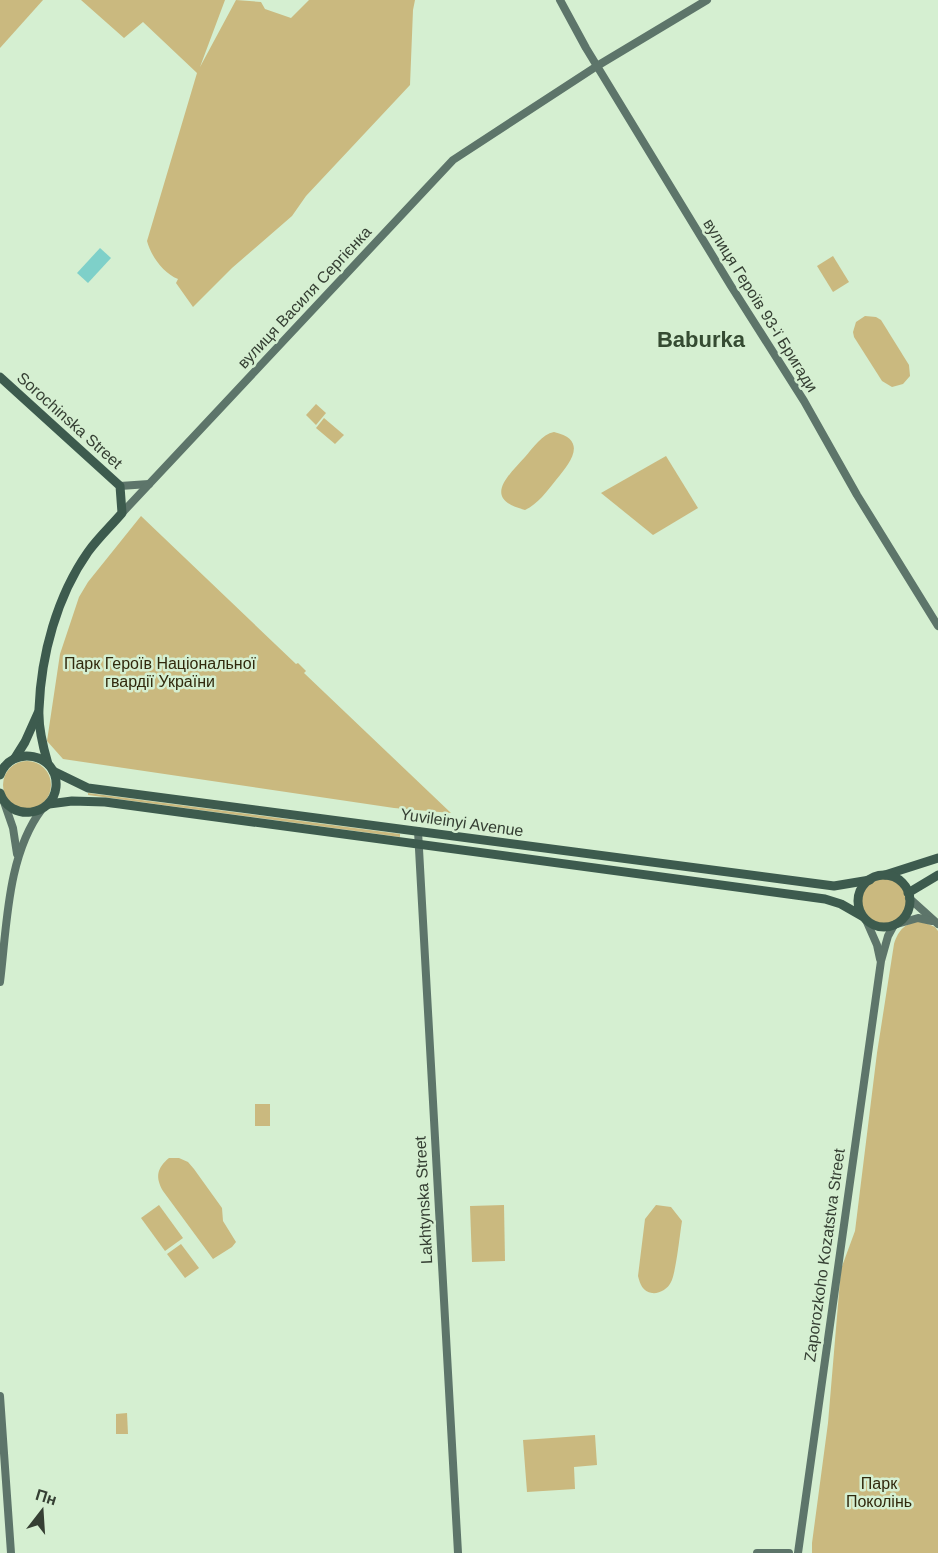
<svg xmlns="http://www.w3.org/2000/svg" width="938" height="1553" viewBox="0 0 938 1553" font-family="Arial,sans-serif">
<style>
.green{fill:#cab97f}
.water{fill:#7ed0c9}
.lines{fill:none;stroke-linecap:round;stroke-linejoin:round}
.secondary{stroke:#5d756a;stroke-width:8}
.primary{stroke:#3d5b4e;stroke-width:9}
.labels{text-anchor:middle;stroke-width:5;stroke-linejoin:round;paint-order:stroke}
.street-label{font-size:16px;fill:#353f33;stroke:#d5efd1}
.park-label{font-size:16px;fill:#31290d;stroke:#d5efd1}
.district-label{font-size:22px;font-weight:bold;fill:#354b32;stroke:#d5efd1}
</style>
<rect width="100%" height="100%" fill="#d5efd1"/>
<!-- green -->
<g class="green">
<path d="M0 0H43L0 48Z"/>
<path d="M81 0H225L200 67 236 0 261 2 265 9 291 18 309 0H415L413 10 410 85 306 196 292 216 232 268 193 307 176 283 178 279C163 273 151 256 147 241L197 73 143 22 124 38Z"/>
<path d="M833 256 849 282 833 292 817 266Z"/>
<path d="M865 316 876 317 881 320 909 365 910 376 903 384 892 387 882 381 854 337 853 332 856 322Z"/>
<path d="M316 404 326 413 316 425 306 415Z"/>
<path d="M324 418 344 435 335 444 316 428Z"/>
<path d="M554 432C589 440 570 463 556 480 547 491 538 504 525 510 482 499 507 477 525 457 533 448 542 434 554 432Z"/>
<path d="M666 456 698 508 653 535 601 493Z"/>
<path d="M141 516 296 664 298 663 306 671 304 673 451 813 394 808 63 759 47 741 60 654 79 597 88 582Z"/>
<circle cx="27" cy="785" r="24"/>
<path d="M88 793 400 834V837L88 795Z"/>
<circle cx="884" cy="901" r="23"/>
<path d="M921 921 935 927 938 931V1553H812V1543L828 1423 841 1269 855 1231 877 1053 894 944C899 929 905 923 921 921Z"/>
<rect x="255" y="1104" width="15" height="22"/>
<path d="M169 1158H179L188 1162 194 1169 222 1208 223 1221 236 1242 232 1247 213 1259 163 1191C155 1177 157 1168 169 1158Z"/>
<path d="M159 1205 183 1238 165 1251 141 1218Z"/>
<path d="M504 1205 505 1261 472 1262 470 1206Z"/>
<path d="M656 1205 671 1207 682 1221C680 1233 676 1273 671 1282 668 1289 659 1294 652 1293 643 1292 640 1284 638 1276L645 1219Z"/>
<path d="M181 1244 199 1268 185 1278 167 1254Z"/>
<path d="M127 1413 128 1434H116V1414Z"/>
<path d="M595 1435 597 1465 574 1467 575 1489 527 1492 523 1440Z"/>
</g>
<!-- water -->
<path class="water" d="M100 248 111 258 88 283 77 273Z"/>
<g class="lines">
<!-- secondary -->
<g class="secondary">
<path d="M560 0 586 48 731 286 804 401 857 495 938 626"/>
<path d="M120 486 149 484"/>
<path d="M122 513 453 160 597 66 707 0"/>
<path d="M4 802 13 828 17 854"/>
<path d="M418 831 458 1553"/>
<path d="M909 898 938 924"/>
<path d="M866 920 877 945 880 959"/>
<path d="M897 924 918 918 932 921"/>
<path d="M0 982C7 926 7 855 42 809"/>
<path d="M0 1396 11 1553"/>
<path d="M757 1553H789"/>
<path d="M798 1553 881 961 888 936 894 925"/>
</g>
<!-- primary -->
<g class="primary">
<path d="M0 377 120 486 122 513C111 526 98 538 88 552 57 596 41 655 39 709 38 727 43 747 48 764"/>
<path d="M15 758 25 742 38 713"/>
<path d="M53 771 88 788 834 886 870 880"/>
<path d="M0 775C11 744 59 753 56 787 53 817 10 822 0 793"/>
<path d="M49 804 72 801 105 802 825 899 841 904 862 916"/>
<path d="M885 875 938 858"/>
<circle cx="884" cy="901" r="26"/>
<path d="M908 893 938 875"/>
</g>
</g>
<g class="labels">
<!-- street labels -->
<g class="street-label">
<text transform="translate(304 297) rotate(-47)" y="6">вулиця Василя Сергієнка</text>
<text transform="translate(761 305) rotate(58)" y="6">вулиця Героїв 93-ї Бригади</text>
<text transform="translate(70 420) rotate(42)" y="6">Sorochinska Street</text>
<text transform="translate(462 822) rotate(8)" y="6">Yuvileinyi Avenue</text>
<text transform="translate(423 1200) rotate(-93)" y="6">Lakhtynska Street</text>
<text transform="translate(824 1255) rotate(-82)" y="6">Zaporozkoho Kozatstva Street</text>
</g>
<!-- park labels -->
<g class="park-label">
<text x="160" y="669">Парк Героїв Національної<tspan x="160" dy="18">гвардії України</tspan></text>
<text x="879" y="1489">Парк<tspan x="879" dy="18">Поколінь</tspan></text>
</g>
<!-- district labels -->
<g class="district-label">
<text x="701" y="347">Baburka</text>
</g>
</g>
<!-- north arrow -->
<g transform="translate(42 1511) rotate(17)" stroke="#d5efd1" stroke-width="4.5" paint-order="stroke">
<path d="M0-4.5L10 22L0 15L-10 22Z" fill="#353f33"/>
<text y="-9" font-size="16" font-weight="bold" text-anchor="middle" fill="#353f33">Пн</text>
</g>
</svg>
